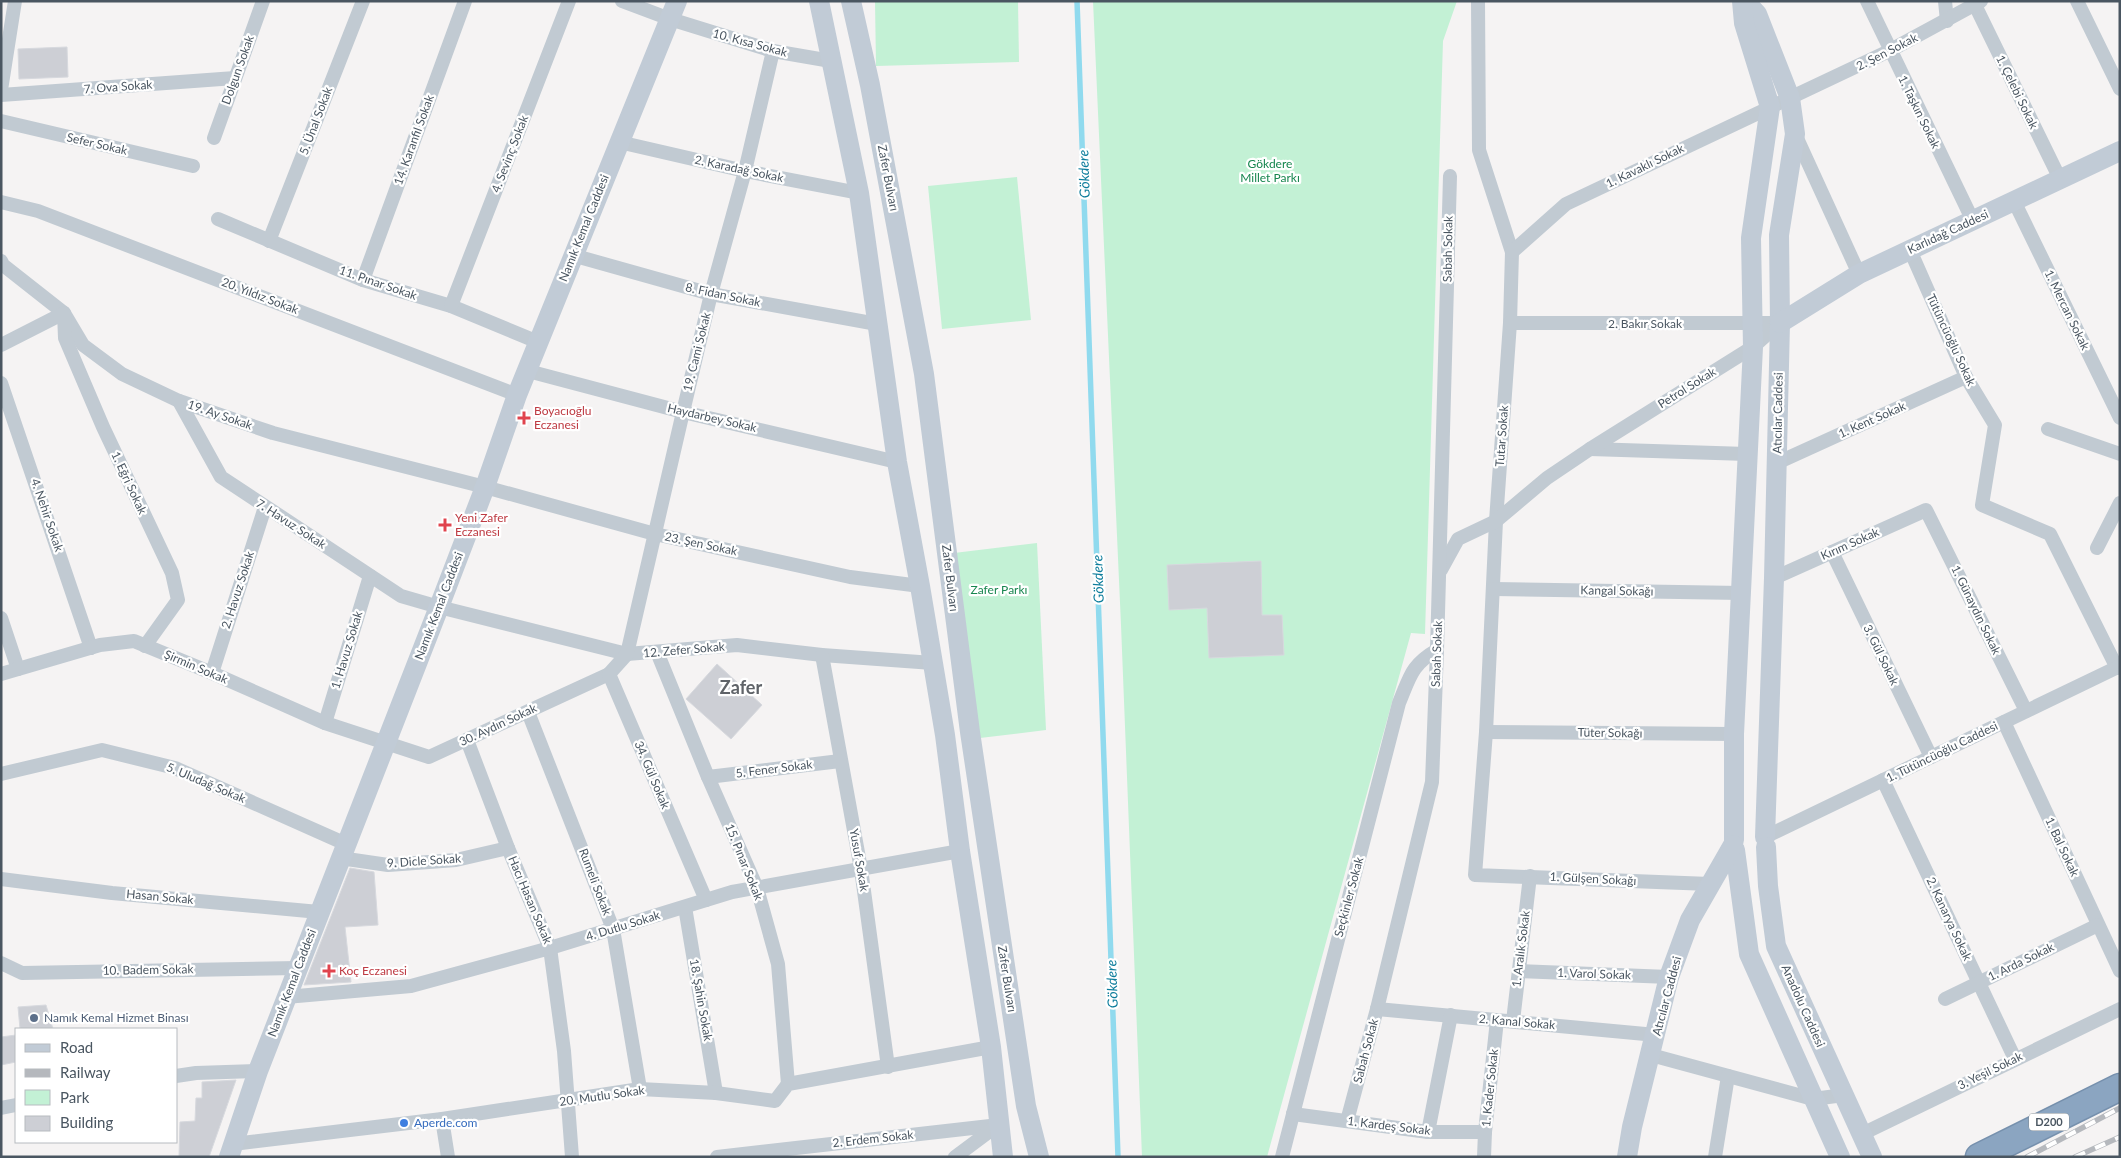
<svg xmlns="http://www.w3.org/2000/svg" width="2121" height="1158" viewBox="0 0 2121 1158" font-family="Lato,sans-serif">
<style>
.green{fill:#c3f1d5}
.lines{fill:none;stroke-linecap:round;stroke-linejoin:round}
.stream{stroke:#90daee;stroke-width:5.5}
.building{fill:#cdcfd5;stroke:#d7d9de}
.highway-casing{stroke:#7690ad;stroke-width:29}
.street{stroke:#c1cad2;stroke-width:14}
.secondary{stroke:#c1cbd6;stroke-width:20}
.highway{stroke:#8ba5c1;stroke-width:26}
.rail-casing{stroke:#b5b8bd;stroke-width:5.5}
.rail{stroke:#fff;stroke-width:4;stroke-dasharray:11;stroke-linecap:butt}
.health-dot{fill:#e0444e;stroke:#fff;stroke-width:2}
.service-dot{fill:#5c6f8a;stroke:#fff;stroke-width:2}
.shop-dot{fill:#3f7fe0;stroke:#fff;stroke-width:2}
.labels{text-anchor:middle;stroke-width:4.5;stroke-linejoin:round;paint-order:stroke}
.shield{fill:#fff;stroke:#808990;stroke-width:1}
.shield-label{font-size:11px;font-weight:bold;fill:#4a5661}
.street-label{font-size:12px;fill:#4a5661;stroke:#fff}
.park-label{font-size:12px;fill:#17864f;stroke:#fff}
.health-label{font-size:12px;fill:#be3a42;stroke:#fff;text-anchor:start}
.service-label{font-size:12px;fill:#4e5e75;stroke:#fff;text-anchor:start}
.shop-label{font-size:12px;fill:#366cbe;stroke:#fff;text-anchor:start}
.water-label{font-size:14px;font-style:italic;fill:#0c7c9b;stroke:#fff}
.district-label{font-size:18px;font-weight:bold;fill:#5f6368;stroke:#fff}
</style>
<rect width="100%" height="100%" fill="#f5f3f3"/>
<!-- green -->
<g class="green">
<path d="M875 1H1018L1019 62 876 66Z"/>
<path d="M1093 1H1457L1443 41 1425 634 1411 633 1267 1157H1142L1121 625Z"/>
<path d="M1017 177 1031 320 942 329 928 186Z"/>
<path d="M1037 543 1046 730 980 738 954 553Z"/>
</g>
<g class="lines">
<!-- stream -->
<path class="stream" d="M1077 1 1118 1157"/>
</g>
<!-- building -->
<g class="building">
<path d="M67 47 68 77 19 79 18 49Z"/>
<path d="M1261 561 1262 615H1282L1284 655 1209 658 1207 608 1169 610 1167 565Z"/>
<path d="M717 664 762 705 731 739 686 699Z"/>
<path d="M350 868 374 872 378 925 345 927 351 982 304 985Z"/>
<path d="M46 1005 53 1029H20L18 1007Z"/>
<path d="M16 1035V1062L1 1065V1037Z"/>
<path d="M236 1080 209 1157H179L180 1122 195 1121 196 1098H202V1082Z"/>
</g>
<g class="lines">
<!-- highway casing -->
<g class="highway-casing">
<path id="highway" d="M1979 1157 2120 1087"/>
</g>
<!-- street -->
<g class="street">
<path d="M622 1 670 19 773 51 831 61"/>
<path d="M1478 1 1479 150 1512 252 1510 323 1496 521 1486 732 1475 875 1710 884"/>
<path d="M1867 1 1973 221"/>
<path d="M1945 1 1947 21"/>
<path d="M2077 1 2120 89"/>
<path d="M1975 5 2060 179"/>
<path d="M1 90 15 1"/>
<path d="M1 95 235 78"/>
<path d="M1 121 193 166"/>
<path d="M1795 134 1859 274"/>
<path d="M214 138 263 1"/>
<path d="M619 142 745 171 859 193"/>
<path d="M2014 201 2120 418"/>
<path d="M1 202 38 211 517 395"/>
<path d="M218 219 363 280 451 306 538 342"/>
<path d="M269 241 363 1"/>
<path d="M1910 250 1966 377 1995 425 1982 505 2050 534 2117 668"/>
<path d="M1512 252 1566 204 1889 51 1981 1"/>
<path d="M572 255 711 294 877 324"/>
<path d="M1 261 3 265 64 313 83 345 122 374 179 401 273 433 485 487 655 534 850 577 920 586"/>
<path d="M363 280 465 1"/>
<path d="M451 306 569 1"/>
<path d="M1510 323H1780"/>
<path d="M1 345 64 313 65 338 103 427 172 573 178 600 145 646"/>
<path d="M528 371 683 412 897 462"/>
<path d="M1 383 91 648"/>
<path d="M179 401 221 477 401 596 439 607 627 654 737 645 822 655 933 663"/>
<path d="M2048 429 2120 454"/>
<path d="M1590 449 1747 454"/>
<path d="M1777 463 1966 377"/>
<path d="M2097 548 2120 503"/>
<path d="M1832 552 1931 757"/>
<path d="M1441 570 1458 539 1496 521 1547 478 1590 449 1753 347 1780 323"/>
<path d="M1774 578 1926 510 2026 711"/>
<path d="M1494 589 1741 593"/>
<path d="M1 618 18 669"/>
<path d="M657 652 708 777 757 888 778 964 788 1084"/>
<path d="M822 655 861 869 888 1067"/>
<path d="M212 673 265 507"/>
<path d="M1 674 100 645 134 641 212 673 325 723 429 757 609 674"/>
<path d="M528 712 613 929 640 1089"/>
<path d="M2004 722 2120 971"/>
<path d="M325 723 370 576"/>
<path d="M1486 732 1734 734"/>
<path d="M467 740 508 848 550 948 564 1051 572 1157"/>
<path d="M1 774 102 750 175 768 346 844"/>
<path d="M708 777 840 761"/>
<path d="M1883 780 2015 1059"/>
<path d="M1765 837 2120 666"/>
<path d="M340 858 388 865 456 860 508 848"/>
<path d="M1 879 112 893 319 912"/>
<path d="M706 900 609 674 627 654 683 412 711 294 745 171 773 51"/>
<path d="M685 907 716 1093"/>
<path d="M1 963 22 973 297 968"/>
<path d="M1519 971 1669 977"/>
<path d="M286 997 411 986 550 948 732 892 960 851"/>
<path d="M1945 999 2098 925"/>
<path d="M1377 1009 1656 1035"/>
<path d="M1513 1021 1530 876"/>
<path d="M1651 1055 1813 1099 1844 1095"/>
<path d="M176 1076 196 1073 258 1071"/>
<path d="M1 1108 16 1105"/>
<path d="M1293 1114 1428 1132H1485"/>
<path d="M442 1119 448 1157"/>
<path d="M1347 1121 1377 1009 1432 782 1437 650 1450 176"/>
<path d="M1428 1132 1451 1015"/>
<path d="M1862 1134 2120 1009"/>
<path d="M233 1144 442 1119 640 1089 716 1093 775 1101 788 1084 991 1047"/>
<path d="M717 1157 999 1125"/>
<path d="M955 1157 998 1125"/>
<path d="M1282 1157 1399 703C1410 677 1411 665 1437 650"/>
<path d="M1484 1157 1485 1132 1497 1020"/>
<path d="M1715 1157 1728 1076"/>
</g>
<!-- secondary -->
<g class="secondary">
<path d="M819 1 859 193 897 462 920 586 945 735 960 851 991 1047 1003 1157"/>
<path d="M851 1 870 85 924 374 970 732 1026 1106 1039 1157"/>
<path d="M1745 1 1757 14 1790 98 1795 134 1779 235 1780 323 1774 578 1765 837"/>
<path d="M1780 323 1859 274 2120 151"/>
<path d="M1734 840V734L1753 347 1751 238 1770 107 1744 23 1742 1"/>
<path d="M1766 847 1768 886 1776 946 1872 1157"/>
<path d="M1735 850 1749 954 1840 1157"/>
<path d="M229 1157 258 1071 439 607 485 487 517 395 677 1"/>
<path d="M1627 1157 1632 1127 1669 977 1690 920 1733 845"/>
</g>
<!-- highway -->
<use href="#highway" class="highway"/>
<!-- rail casing -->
<g class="rail-casing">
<g id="rail">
<path d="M2027 1157 2120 1108"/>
<path d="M2075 1157 2120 1137"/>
</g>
</g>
<!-- rail -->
<use href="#rail" class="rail"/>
</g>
<!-- markers -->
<g class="health-dot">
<path d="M521.5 410.5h5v5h5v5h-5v5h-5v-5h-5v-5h5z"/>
<path d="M442.5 517.5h5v5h5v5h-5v5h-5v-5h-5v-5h5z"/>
<path d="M326.5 963.5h5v5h5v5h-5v5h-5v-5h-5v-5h5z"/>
</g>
<circle class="service-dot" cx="34" cy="1018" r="5"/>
<circle class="shop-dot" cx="404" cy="1123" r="5"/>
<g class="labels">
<!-- shield labels -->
<rect class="shield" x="2029" y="1113.5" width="40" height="17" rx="4"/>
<g class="shield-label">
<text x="2049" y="1126">D200</text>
</g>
<!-- street labels -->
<g class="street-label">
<text transform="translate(750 43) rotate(15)" y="4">10. Kısa Sokak</text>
<text transform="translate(1887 52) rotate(-27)" y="4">2. Şen Sokak</text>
<text transform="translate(238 70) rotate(-70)" y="4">Dolgun Sokak</text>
<text transform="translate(118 87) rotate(-4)" y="4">7. Ova Sokak</text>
<text transform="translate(2017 92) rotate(64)" y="4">1. Çelebi Sokak</text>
<text transform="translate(1919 112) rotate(64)" y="4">1. Taşkın Sokak</text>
<text transform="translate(316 121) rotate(-69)" y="4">5. Ünal Sokak</text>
<text transform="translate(414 140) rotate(-70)" y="4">14. Karanfil Sokak</text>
<text transform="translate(97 144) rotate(13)" y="4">Sefer Sokak</text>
<text transform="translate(510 154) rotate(-69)" y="4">4. Sevinç Sokak</text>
<text transform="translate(1645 166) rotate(-26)" y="4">1. Kavaklı Sokak</text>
<text transform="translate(739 169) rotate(12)" y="4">2. Karadağ Sokak</text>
<text transform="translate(888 178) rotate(79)" y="4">Zafer Bulvarı</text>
<text transform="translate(584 228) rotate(-68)" y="4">Namık Kemal Caddesi</text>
<text transform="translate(1948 232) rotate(-25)" y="4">Karlıdağ Caddesi</text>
<text transform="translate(1448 249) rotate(-89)" y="4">Sabah Sokak</text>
<text transform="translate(378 283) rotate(19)" y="4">11. Pınar Sokak</text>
<text transform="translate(723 295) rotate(12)" y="4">8. Fidan Sokak</text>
<text transform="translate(260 296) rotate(21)" y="4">20. Yıldız Sokak</text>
<text transform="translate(2067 310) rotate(64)" y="4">1. Mercan Sokak</text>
<text x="1645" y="328">2. Bakır Sokak</text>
<text transform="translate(1951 340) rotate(65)" y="4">Tütüncüoğlu Sokak</text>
<text transform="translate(697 352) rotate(-76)" y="4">19. Cami Sokak</text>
<text transform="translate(1687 388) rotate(-32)" y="4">Petrol Sokak</text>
<text transform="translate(1778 413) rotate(-89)" y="4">Atıcılar Caddesi</text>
<text transform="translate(220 415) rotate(19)" y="4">19. Ay Sokak</text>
<text transform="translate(712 418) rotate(13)" y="4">Haydarbey Sokak</text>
<text transform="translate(1872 420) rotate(-24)" y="4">1. Kent Sokak</text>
<text transform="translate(1502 436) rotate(-86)" y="4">Tutar Sokak</text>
<text transform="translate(129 483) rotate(65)" y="4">1. Eğri Sokak</text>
<text transform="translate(47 515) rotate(71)" y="4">4. Nehir Sokak</text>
<text transform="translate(291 524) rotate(33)" y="4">7. Havuz Sokak</text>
<text transform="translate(701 544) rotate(12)" y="4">23. Şen Sokak</text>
<text transform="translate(1850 544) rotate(-24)" y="4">Kırım Sokak</text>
<text transform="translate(950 578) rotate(83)" y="4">Zafer Bulvarı</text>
<text transform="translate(238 590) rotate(-72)" y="4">2. Havuz Sokak</text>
<text transform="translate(1617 591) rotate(1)" y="4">Kangal Sokağı</text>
<text transform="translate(439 606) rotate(-69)" y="4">Namık Kemal Caddesi</text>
<text transform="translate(1976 610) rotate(64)" y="4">1. Günaydın Sokak</text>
<text transform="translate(347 650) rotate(-73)" y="4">1. Havuz Sokak</text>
<text transform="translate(684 650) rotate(-5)" y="4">12. Zefer Sokak</text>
<text transform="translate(1437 654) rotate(-88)" y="4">Sabah Sokak</text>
<text transform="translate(1881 655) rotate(64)" y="4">3. Gül Sokak</text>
<text transform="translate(196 667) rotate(23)" y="4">Şirmin Sokak</text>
<text transform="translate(498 725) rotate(-25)" y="4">30. Aydın Sokak</text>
<text transform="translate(1610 733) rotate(1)" y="4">Tüter Sokağı</text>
<text transform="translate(1942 752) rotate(-26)" y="4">1. Tütüncüoğlu Caddesi</text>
<text transform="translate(774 769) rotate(-7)" y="4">5. Fener Sokak</text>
<text transform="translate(652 775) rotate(67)" y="4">34. Gül Sokak</text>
<text transform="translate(206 783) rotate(23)" y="4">5. Uludağ Sokak</text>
<text transform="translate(2062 847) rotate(65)" y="4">1. Bal Sokak</text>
<text transform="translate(859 860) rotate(80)" y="4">Yusuf Sokak</text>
<text transform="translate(424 861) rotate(-4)" y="4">9. Dicle Sokak</text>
<text transform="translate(744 862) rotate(68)" y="4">15. Pınar Sokak</text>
<text transform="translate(1593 879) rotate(3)" y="4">1. Gülşen Sokağı</text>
<text transform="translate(595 882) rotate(69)" y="4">Rumeli Sokak</text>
<text transform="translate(160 897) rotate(5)" y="4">Hasan Sokak</text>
<text transform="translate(1349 897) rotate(-75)" y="4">Seçkinler Sokak</text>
<text transform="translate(530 900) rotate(67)" y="4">Hacı Hasan Sokak</text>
<text transform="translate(1949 919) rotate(65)" y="4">2. Kanarya Sokak</text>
<text transform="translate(623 926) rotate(-17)" y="4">4. Dutlu Sokak</text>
<text transform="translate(1521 949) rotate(-83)" y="4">1. Aralık Sokak</text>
<text transform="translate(2021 962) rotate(-26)" y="4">1. Arda Sokak</text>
<text transform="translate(148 970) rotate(-1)" y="4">10. Badem Sokak</text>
<text transform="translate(1594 974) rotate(2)" y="4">1. Varol Sokak</text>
<text transform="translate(1007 979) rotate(81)" y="4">Zafer Bulvarı</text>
<text transform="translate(292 983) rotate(-69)" y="4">Namık Kemal Caddesi</text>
<text transform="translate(1667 996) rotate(-75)" y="4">Atıcılar Caddesi</text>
<text transform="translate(701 1000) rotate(80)" y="4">18. Şahin Sokak</text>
<text transform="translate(1803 1006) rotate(66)" y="4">Anadolu Caddesi</text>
<text transform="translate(1517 1022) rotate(5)" y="4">2. Kanal Sokak</text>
<text transform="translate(1366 1051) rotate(-75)" y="4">Sabah Sokak</text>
<text transform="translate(1990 1071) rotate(-26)" y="4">3. Yeşil Sokak</text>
<text transform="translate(1490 1088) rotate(-84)" y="4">1. Kader Sokak</text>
<text transform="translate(602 1096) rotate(-8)" y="4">20. Mutlu Sokak</text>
<text transform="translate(1389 1126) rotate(7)" y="4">1. Kardeş Sokak</text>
<text transform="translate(873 1139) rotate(-6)" y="4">2. Erdem Sokak</text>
</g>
<!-- park labels -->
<g class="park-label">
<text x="1270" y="168">Gökdere<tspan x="1270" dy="14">Millet Parkı</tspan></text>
<text x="999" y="594">Zafer Parkı</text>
</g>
<!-- health labels -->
<g class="health-label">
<text x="534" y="415">Boyacıoğlu<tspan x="534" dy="14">Eczanesi</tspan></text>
<text x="455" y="522">Yeni Zafer<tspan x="455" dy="14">Eczanesi</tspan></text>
<text x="339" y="975">Koç Eczanesi</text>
</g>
<!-- service labels -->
<g class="service-label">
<text x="44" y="1022">Namık Kemal Hizmet Binası</text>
</g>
<!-- shop labels -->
<g class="shop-label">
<text x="414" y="1127">Aperde.com</text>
</g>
<!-- water labels -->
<g class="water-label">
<text transform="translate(1084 174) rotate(-92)" y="5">Gökdere</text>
<text transform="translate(1098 579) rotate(-92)" y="5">Gökdere</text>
<text transform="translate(1112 984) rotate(-92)" y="5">Gökdere</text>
</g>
<!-- district labels -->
<g class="district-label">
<text x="741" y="694">Zafer</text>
</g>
</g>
<!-- border -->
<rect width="2121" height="1158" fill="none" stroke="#4a5661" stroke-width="5"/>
<!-- legend -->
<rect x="15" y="1028" width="162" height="115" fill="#ffffff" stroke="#b7bbc0"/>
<rect x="25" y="1044" width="25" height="8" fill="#c1cbd6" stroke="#b7bbc0"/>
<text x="60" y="1053" font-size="15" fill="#4a5661">Road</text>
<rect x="25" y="1069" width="25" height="8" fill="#b5b8bd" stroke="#b7bbc0"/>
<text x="60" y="1078" font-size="15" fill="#4a5661">Railway</text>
<rect x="25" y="1090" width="25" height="15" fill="#c3f1d5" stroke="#b7bbc0"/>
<text x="60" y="1103" font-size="15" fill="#4a5661">Park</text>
<rect x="25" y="1116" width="25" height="15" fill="#cdcfd5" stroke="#b7bbc0"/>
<text x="60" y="1128" font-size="15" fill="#4a5661">Building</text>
</svg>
